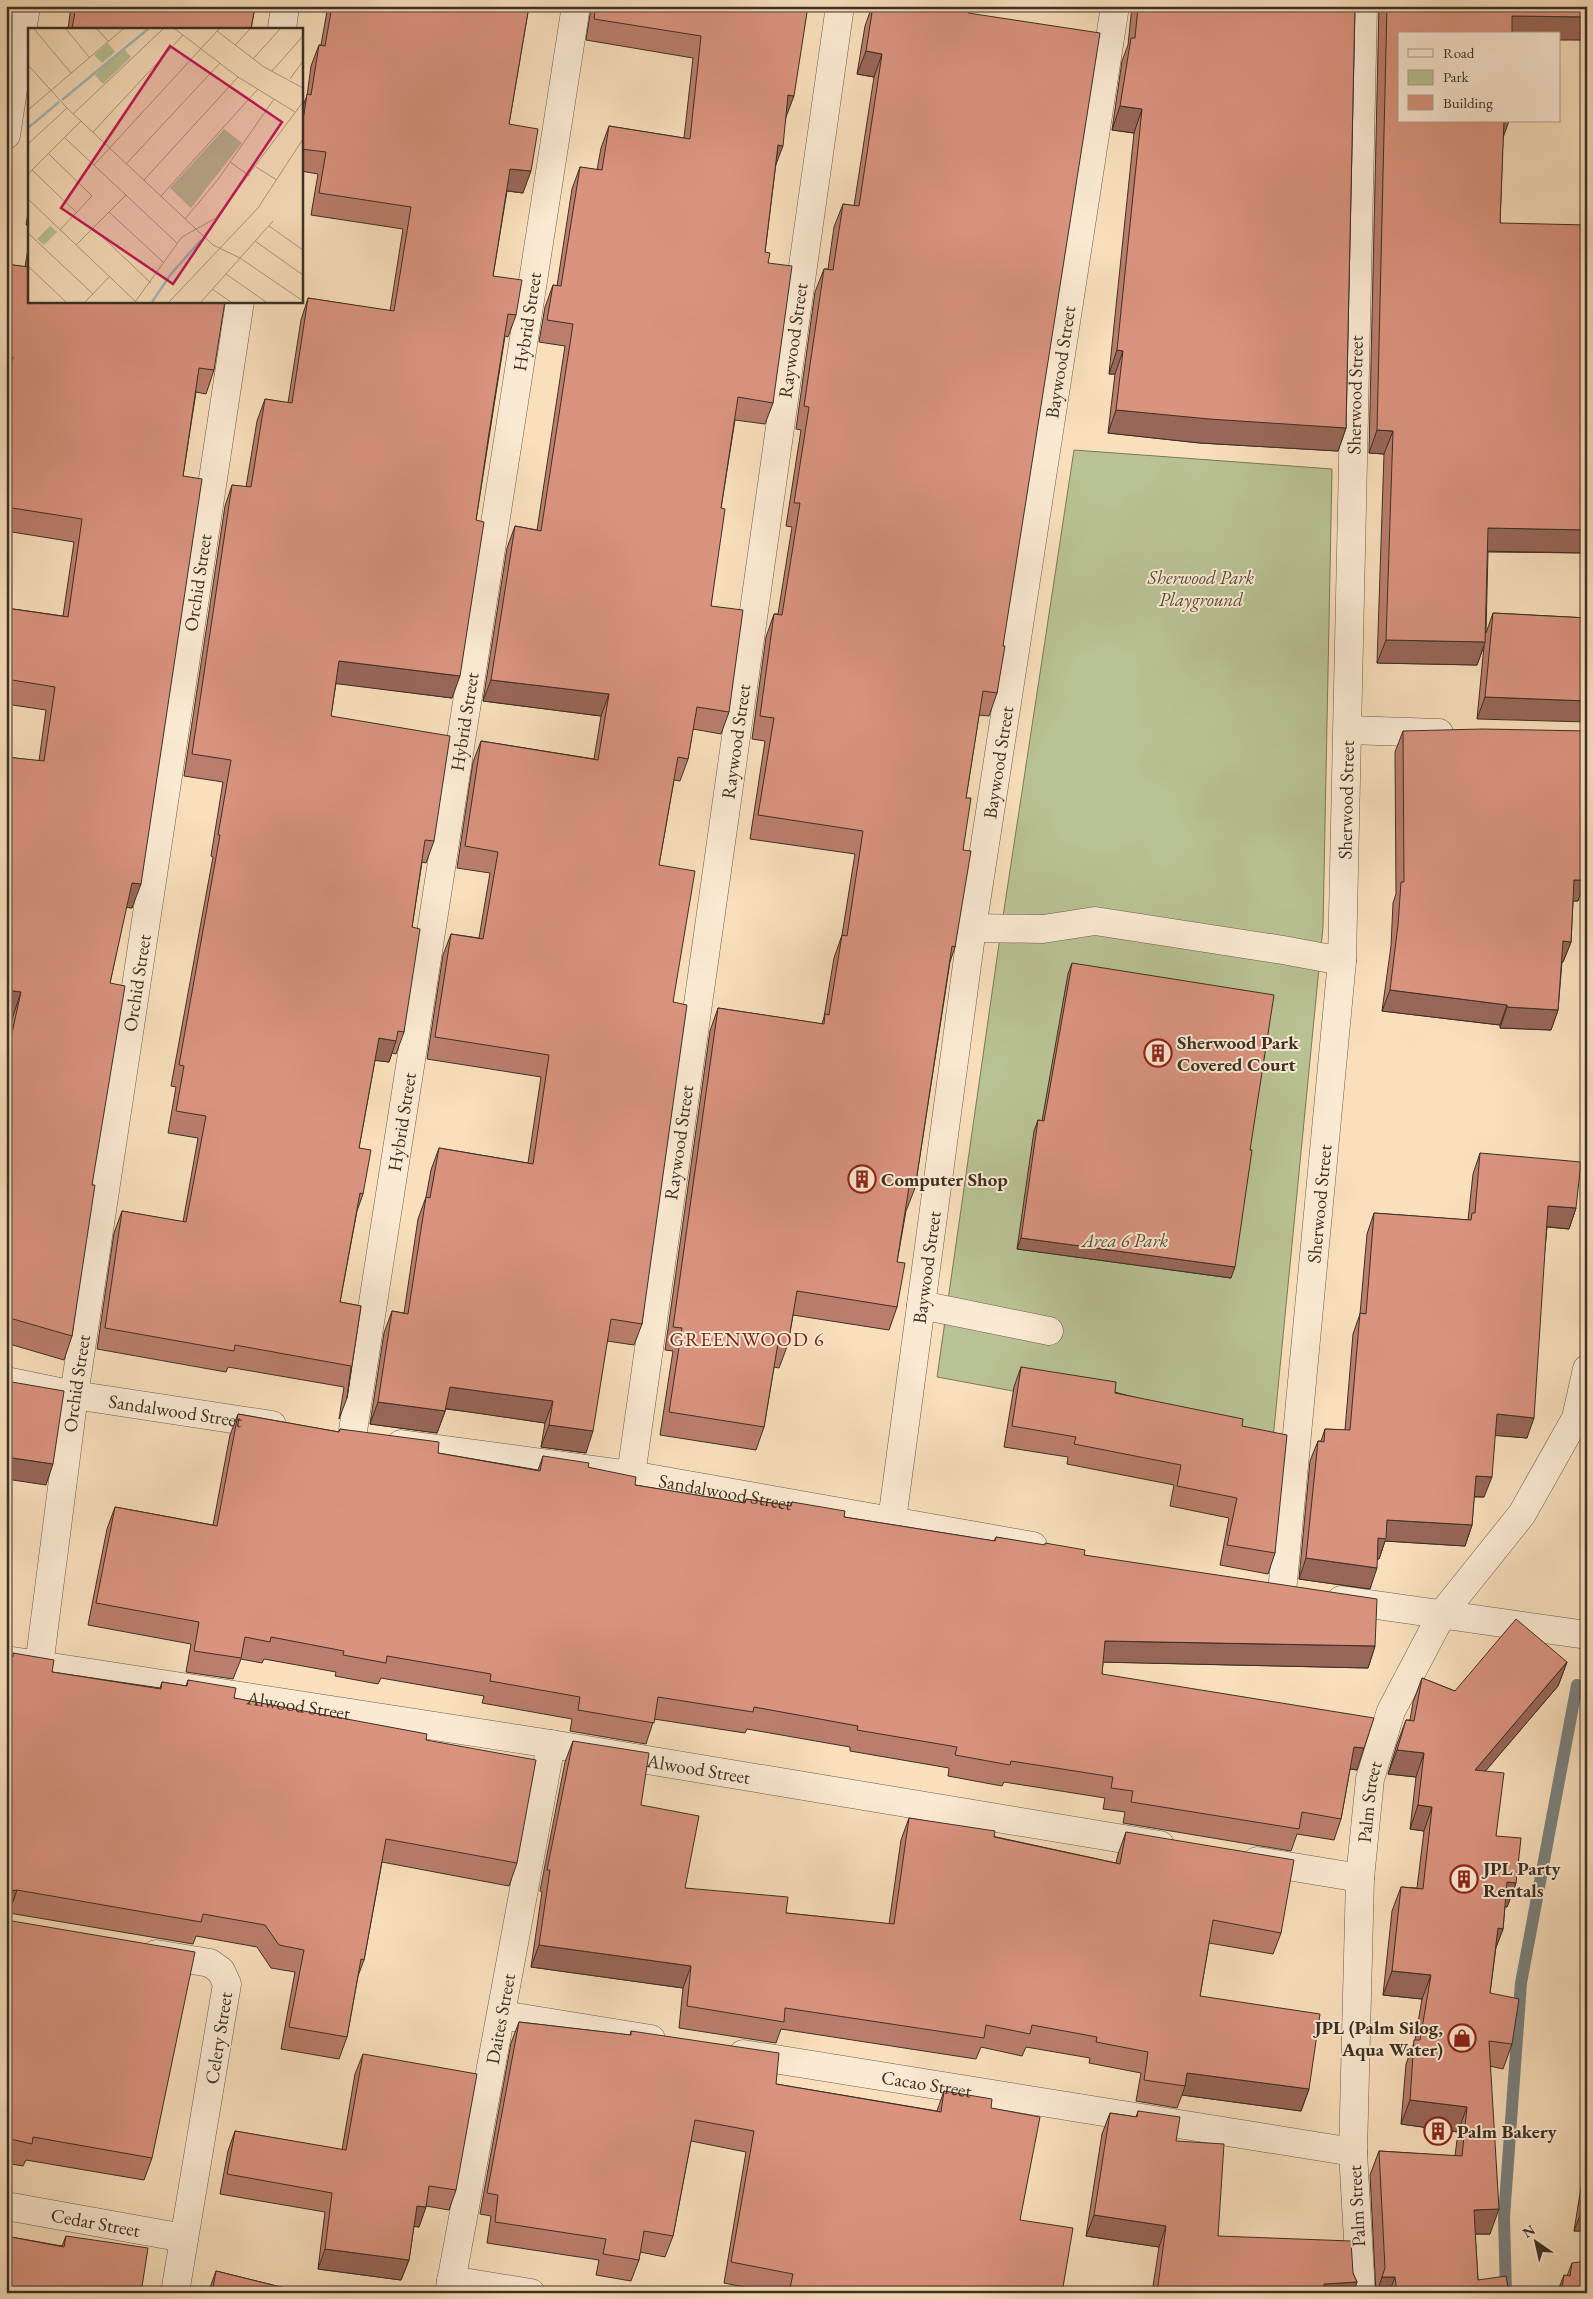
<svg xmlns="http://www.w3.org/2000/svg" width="1593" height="2299" viewBox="0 0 1593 2299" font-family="'EB Garamond',serif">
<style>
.green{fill:#b9c294;stroke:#7a795c}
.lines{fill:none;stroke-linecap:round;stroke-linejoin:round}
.stream{stroke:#7a8280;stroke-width:12}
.minor-casing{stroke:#6b5c4b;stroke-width:29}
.minor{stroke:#fbead3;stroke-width:28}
.wall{fill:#bb7e6d;stroke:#3c3025}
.shaded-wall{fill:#996759;stroke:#3c3025}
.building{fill:#da937f;stroke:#3c3025}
.labels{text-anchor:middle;stroke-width:4;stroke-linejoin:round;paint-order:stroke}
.street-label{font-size:19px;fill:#3c3025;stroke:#fbead3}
.park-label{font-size:19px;font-style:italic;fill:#554d3b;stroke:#fbead3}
.poi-label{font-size:19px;font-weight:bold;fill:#3c3025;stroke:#fbead3;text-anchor:start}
.neighbourhood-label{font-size:20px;letter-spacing:1px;fill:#7a1f14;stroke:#fbead3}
.inset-river{fill:none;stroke:#a4b9bc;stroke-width:2.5}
.inset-road{fill:none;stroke:#ad9980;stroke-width:1}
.view{fill:#c2185b;fill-opacity:0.15;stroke:#c2185b;stroke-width:2.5}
.inset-edge{fill:none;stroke:#3c3025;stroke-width:2.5}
</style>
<rect width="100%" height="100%" fill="#f9dfbc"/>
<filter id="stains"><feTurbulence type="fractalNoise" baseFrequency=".004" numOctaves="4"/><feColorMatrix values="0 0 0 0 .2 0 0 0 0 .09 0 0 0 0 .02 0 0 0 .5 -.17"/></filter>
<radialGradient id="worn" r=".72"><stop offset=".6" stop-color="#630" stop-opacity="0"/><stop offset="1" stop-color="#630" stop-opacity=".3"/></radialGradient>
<!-- green -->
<path class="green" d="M1074 450 1332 469 1323 927 1273 1439 937 1377 1002 923Z"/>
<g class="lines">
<!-- stream -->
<path class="stream" d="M1506 2293 1504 2217 1521 1983 1577 1685"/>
<!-- minor casing -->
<g class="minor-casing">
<g id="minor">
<path d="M282 29 285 6"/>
<path d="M6 135 26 6"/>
<path d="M1348 730 1439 733"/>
<path d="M972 928 1043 929 1095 921 1283 950 1342 961"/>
<path d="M921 1305 1049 1331"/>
<path id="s1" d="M6 1381 74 1395 272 1425"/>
<path id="s2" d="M352 1437 576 6"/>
<path id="s3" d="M401 1444 631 1475 1033 1546"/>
<path id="s4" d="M631 1475 840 6"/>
<path id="s5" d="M892 1520 972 928 1115 6"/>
<path id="s6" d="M1282 1592 1342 961 1363 6"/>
<path d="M1341 1600 1587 1635"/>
<path id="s7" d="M6 1660 551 1744 1160 1845"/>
<path id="s8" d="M39 1666 74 1395 240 301"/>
<path d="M1257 1861 1360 1878"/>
<path d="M156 1954 210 1963 221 1971 227 1984 175 2293"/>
<path d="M502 2015 651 2039"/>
<path id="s9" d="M743 2054 1353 2152"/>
<path id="s10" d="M6 2206 184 2238"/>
<path d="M451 2280 531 2293"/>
<path id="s11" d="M449 2293 551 1744"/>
<path id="s12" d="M1361 2293 1353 2152 1360 1878 1370 1779 1391 1711 1442 1614 1522 1514 1576 1418 1587 1369"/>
</g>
</g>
<!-- minor -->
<use href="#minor" class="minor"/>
</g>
<!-- wall -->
<g class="wall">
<path d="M71 6H255L251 29H68Z"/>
<path d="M328 6H529L509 124 523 193 507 191 493 276 516 315 508 337 505 336 476 520 452 698 336 683 331 716 434 841 426 863 422 862 412 927 404 1032 396 1054 392 1053 389 1062 375 1060 359 1148 363 1194 357 1211 340 1302 361 1306 347 1398 339 1419 344 1387 228 1367 226 1372 97 1349 114 1233 122 1211 183 1222 198 1138 168 1133 176 1087 171 1086 213 857 211 856 223 782 184 776 225 506 232 485 246 487 257 421 265 399 288 403 301 320 308 298 390 311 403 229 311 215 318 174 301 171V110L307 96 311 66 319 45H321Z"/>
<path d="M591 6H808L786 117 776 163 765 252 768 263 773 403 765 424 735 420 721 508 711 606 729 712 721 734 693 729 688 759 680 781 674 780 659 865 673 1002 642 1324 634 1345 607 1341 586 1453 541 1447 545 1423 478 1413 446 1409 437 1433 370 1424 384 1333 392 1311 404 1313 418 1219 426 1197 431 1170 439 1148 528 1163 541 1077 427 1059 443 955 451 934 479 938 490 873 457 868 473 762 481 741 594 759 601 716 483 701 507 548 515 526 537 530 565 346 539 342 545 307 553 285 557 286 572 189 580 167 597 170 601 148 609 126 684 138 693 58 586 40 591 8Z"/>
<path d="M872 6H969L968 13 1003 646 997 693 989 716 979 715 966 798 963 850 955 947 950 962 915 1188 906 1211 897 1262V1307L889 1330 793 1315 788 1344 779 1368 774 1367 764 1427 756 1450 660 1435 673 1351 665 1350 710 1031 718 1008 822 1024 824 1017 834 958 842 935 855 854 750 839 765 741 752 739 766 637 774 614H778L792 527 786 526 801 430 796 429 815 292 824 269H828L834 227 843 204 854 206 874 77 857 74 865 26Z"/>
<path d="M1132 6H1355L1346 428 1338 451 1200 443 1108 433 1115 374H1109L1134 133 1112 130 1122 61 1128 45Z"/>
<path d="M1379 6H1587V40L1399 34 1503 137 1500 223 1587 553 1488 552 1486 633 1493 613 1587 618 1477 719 1484 646 1477 665 1377 663 1384 454 1369 453Z"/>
<path d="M29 207V226L26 225Z"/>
<path d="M29 243V301L214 370 206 394 196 392 183 476 132 908 126 907 110 983 92 1185 72 1336 64 1360 6 1343V1045L13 1016 6 1015V757L39 761 46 710 6 704V608L63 616 74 542 6 531V264L25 267Z"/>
<path d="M1403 731 1586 855H1585L1578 901H1573L1571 942 1563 962H1562L1558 1010 1551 1030 1500 1028V1025L1382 1011 1391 946 1393 903 1396 894 1395 752Z"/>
<path d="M1072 963 1250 1150 1231 1278 1017 1249 1034 1131 1038 1120 1042 1121 1068 974Z"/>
<path d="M1480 1153 1576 1208 1569 1229 1547 1227 1527 1438 1495 1435 1484 1497H1474L1472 1525 1465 1546 1385 1541 1379 1559H1377L1370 1589 1299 1579 1310 1461 1318 1441H1321L1325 1429 1345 1430 1353 1334 1360 1314 1367 1234 1374 1213 1468 1220 1473 1174Z"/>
<path d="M1021 1367 1242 1426 1275 1553 1268 1574 1220 1565 1229 1518 1170 1506 1174 1485 1067 1464 1068 1457 1004 1447 1014 1387Z"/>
<path d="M238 1414 339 1432 340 1429 438 1453 538 1470 543 1456 588 1467 635 1485 744 1503 746 1499 790 1506 792 1502 844 1517 994 1541 996 1537 1084 1555 1375 1646 1368 1668 1103 1662 1102 1674 1357 1770 1350 1769 1341 1819 1334 1840 1297 1834 1291 1851 1123 1823 1125 1812 1103 1809 1105 1798 1004 1782 1002 1786 948 1776 949 1768 850 1751V1747L747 1729 745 1733 654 1719 646 1744 570 1731 572 1719 482 1703 484 1696 381 1678 378 1684 335 1676 336 1672 264 1659 262 1663 241 1659 233 1679 186 1672 191 1644 88 1625 107 1529 115 1507 213 1525 230 1435Z"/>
<path d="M13 1653 52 1672 160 1688 162 1682 186 1686 188 1680 234 1698 426 1740 517 1863 509 1886 382 1862 364 1960 358 1976 347 2037 339 2059 281 2049 295 1972 271 1968 257 1947 196 1936 193 1944 9 1913 12 1657Z"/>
<path d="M1567 1662 1558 1686 1485 1771 1496 1836 1516 1883 1507 1907 1505 1906 1503 1929 1496 1947 1490 1993 1512 2044 1503 2069 1490 2066V2234H1475L1478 2280 1509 2293H1376L1370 2175 1379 2151 1455 2156 1458 2132 1401 2124 1406 2064 1415 2040 1422 1999 1383 1995 1392 1911 1401 1887 1417 1888 1424 1831 1410 1829 1416 1777 1388 1774 1397 1744 1406 1720H1410L1413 1702 1422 1678 1455 1691Z"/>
<path d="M573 1741 641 1805 685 1888 786 1913 889 1924 901 1840 909 1818 1116 1863 1118 1854 1126 1832 1281 1933 1273 1954 1209 1943 1200 1996 1309 2089 1301 2111 1182 2095 1177 2108 1136 2101 1141 2073 1089 2063 1090 2058 1026 2047 1022 2056 981 2047 976 2059 781 2029 776 2043 679 2028 683 1988 531 1967 542 1892 540 1891 565 1762Z"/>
<path d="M6 1918 152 2158 144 2180 26 2160 23 2166 6 2163Z"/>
<path d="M519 2022 630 2035 631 2031 776 2084 937 2111 944 2091 991 2108 1020 2220 1062 2293H774L724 2283 746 2152 691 2141 673 2236 665 2257 640 2252 639 2260 631 2281 596 2275 599 2260 487 2243 491 2216 480 2214 511 2043Z"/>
<path d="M363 2054 456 2190 449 2210 426 2206 419 2227 414 2226 409 2260 401 2280 318 2269 325 2212 220 2194 228 2151 235 2131 342 2150 355 2074Z"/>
<path d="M1138 2111 1176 2141 1218 2236 1353 2273 1357 2282 1353 2293H1152L1159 2247 1086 2236 1102 2134 1110 2113 1136 2117Z"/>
<path d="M1587 2150V2231H1574Z"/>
<path d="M66 2236 141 2293H6V2249L11 2237 62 2246Z"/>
<path d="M1572 2263 1587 2293H1557L1564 2275 1567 2276Z"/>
<path d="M216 2271 305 2293H208Z"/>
</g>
<!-- shaded-wall -->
<g class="shaded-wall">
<path d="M1512 16 1587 17V40H1559V34H1506Z"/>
<path d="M866 51 882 54 874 77 857 74Z"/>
<path d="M788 95 794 96 786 117H780Z"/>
<path d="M1120 106 1142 109 1134 133 1112 130Z"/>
<path d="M1501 121H1509L1503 138Z"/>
<path d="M778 145 783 146 775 167Z"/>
<path d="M510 169 531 171 523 193 502 190Z"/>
<path d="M1117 350 1123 351 1115 374H1109Z"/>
<path d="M6 351H9L6 358Z"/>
<path d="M1116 410 1346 428 1338 451 1200 443 1108 433Z"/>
<path d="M1377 430 1393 431 1384 454 1369 453Z"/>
<path d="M1488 528 1587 530V553L1480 551Z"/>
<path d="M1386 640 1485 642 1477 665 1377 663Z"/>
<path d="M339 661 460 676 452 698 331 683Z"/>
<path d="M491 680 609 694 601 716 483 701Z"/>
<path d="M1485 697 1587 701V722L1477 719Z"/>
<path d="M1584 834H1587L1586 855H1577Z"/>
<path d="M1574 880H1585L1578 901H1566Z"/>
<path d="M132 883 141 884 132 908 123 907Z"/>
<path d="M1563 941 1571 942 1563 962H1556Z"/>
<path d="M6 990 21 992 13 1016 6 1015Z"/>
<path d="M1390 990 1507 1005 1500 1025 1382 1011Z"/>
<path d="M1507 1007 1558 1010 1551 1030 1500 1028Z"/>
<path d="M379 1038 396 1041 389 1062 371 1060Z"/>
<path d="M1548 1206 1576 1208 1569 1229 1541 1226Z"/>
<path d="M1021 1238 1235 1267 1231 1278 1017 1249Z"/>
<path d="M450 1387 553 1401 545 1423 442 1408Z"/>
<path d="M378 1402 445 1411 437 1433 370 1424Z"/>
<path d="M1497 1414 1534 1418 1527 1438 1489 1435Z"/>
<path d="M549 1425 593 1431 586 1453 541 1447Z"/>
<path d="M6 1457 53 1464 46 1485 6 1479Z"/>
<path d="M1476 1476 1492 1477 1484 1497 1468 1496Z"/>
<path d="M1387 1520 1472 1525 1465 1546 1385 1541 1379 1559H1370L1378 1538Z"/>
<path d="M1306 1558 1377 1568 1370 1589 1299 1579Z"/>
<path d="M1105 1641 1375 1646 1368 1668 1097 1662Z"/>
<path d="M1567 1662 1558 1686 1466 1794 1475 1770Z"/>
<path d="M1354 1747 1364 1748 1357 1770 1346 1768Z"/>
<path d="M1397 1750 1424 1753 1416 1777 1388 1774Z"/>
<path d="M1418 1805 1432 1807 1424 1831 1410 1829Z"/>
<path d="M1507 1882 1516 1883 1507 1907 1498 1906Z"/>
<path d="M17 1890 9 1913H6V1893L9 1891Z"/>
<path d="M1498 1928 1503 1929 1494 1953Z"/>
<path d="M539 1945 691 1966 683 1988 531 1967Z"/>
<path d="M1392 1971 1431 1975 1422 1999 1383 1995Z"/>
<path d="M1187 2073 1309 2089 1301 2111 1182 2095 1185 2086Z"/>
<path d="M1410 2100 1467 2107 1458 2132 1401 2124Z"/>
<path d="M417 2206 426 2207 419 2227 409 2226Z"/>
<path d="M1499 2209 1490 2234H1465L1474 2210Z"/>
<path d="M1582 2210H1587V2231H1574Z"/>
<path d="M1094 2215 1166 2226 1159 2247 1086 2236Z"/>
<path d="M325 2249 409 2260 401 2280 318 2269Z"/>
<path d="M1382 2277H1395L1389 2293H1377Z"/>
<path d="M1357 2282 1353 2293H1321L1324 2284Z"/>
</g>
<!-- building -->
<g class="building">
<path d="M76 6H255L251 29H72Z"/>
<path d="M332 6H529L509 124 538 129 531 171 510 169 493 276 522 280 516 315 508 314 489 433 476 520 484 522 460 676 339 661 331 716 450 736 434 841 425 840 412 927 420 929 404 1032 398 1031 396 1041 379 1038 359 1148 371 1150 363 1194 360 1193 340 1302 361 1306 347 1398 351 1366 235 1345 234 1351 105 1328 122 1211 186 1222 206 1116 176 1111 184 1066 179 1065 220 835H218L231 760 192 754 232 485 251 487 265 399 292 403 308 298 394 311 411 207 319 193 326 152 301 149V133L307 94 311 95 319 45 325 46Z"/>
<path d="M596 6H808L794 96 788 95 783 146 778 145 765 252 770 253 768 263 792 266 773 403 738 397 721 508 725 509 711 606 743 610 729 712 697 707 688 759 678 757 659 865 695 871 673 1002 687 1005 642 1324 611 1319 593 1431 549 1425 553 1401 486 1392 450 1387 445 1411 378 1402 392 1311 408 1314 426 1197 430 1198 439 1148 533 1164 549 1055 435 1037 451 934 483 939 498 852 465 846 481 741 598 760 609 694 491 680 515 526 541 531 573 324 547 320 553 285 561 286 580 167 602 170 609 126 690 139 701 36 594 19Z"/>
<path d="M873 6H969L968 13 1100 33 1003 646H1005L997 693 983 691 966 798H971L963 850 971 851 955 947 952 946 915 1188 909 1187 897 1262 905 1263 897 1307 797 1291 788 1344 778 1343 764 1427 669 1412 682 1328 673 1327 718 1008 824 1024 825 1014 829 1015 842 935 847 936 863 831 758 815 774 718 760 716 774 614 782 615 800 503H794L809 407 804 406 824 269 833 270 843 204 859 206 882 54 866 51Z"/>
<path d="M1138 6H1355L1346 428 1209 419 1116 410 1123 351 1117 350 1142 109 1120 106 1131 38H1135Z"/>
<path d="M1387 6H1587V17L1512 16V34H1399V121H1504L1500 223 1587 225V530L1488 528 1485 642 1386 640 1393 431 1377 430Z"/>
<path d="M6 264 29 267V301H225L214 370 199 368 183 476 202 479 141 884 132 883 110 983 125 986 92 1185H95L72 1336 6 1317V1060L21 992 6 990V757L44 761 55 687 6 679V608L68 617 82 519 6 507V398L13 357 8 356 9 351H6Z"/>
<path d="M1493 613 1587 618V701L1485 697Z"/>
<path d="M1482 729 1587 731V834H1584L1585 880H1574L1571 942 1563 941 1558 1010 1507 1007V1005L1390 990 1398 925 1401 882H1404L1403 731Z"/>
<path d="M1072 963 1274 995 1250 1150H1252L1235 1267 1021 1238 1038 1120 1044 1121Z"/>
<path d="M1480 1153 1581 1162 1576 1208 1548 1206 1534 1418 1497 1414 1492 1477 1476 1476 1472 1525 1387 1520 1386 1539 1378 1538 1377 1568 1306 1558 1318 1441 1324 1442 1325 1429 1350 1430 1360 1313 1366 1314 1374 1213 1471 1220 1472 1213H1475Z"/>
<path d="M1021 1367 1116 1382 1115 1393 1243 1419 1242 1426 1287 1435 1275 1553 1227 1545 1237 1498 1177 1486 1181 1465 1074 1444 1076 1437 1012 1426Z"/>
<path d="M6 1381 64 1391 53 1464 6 1457Z"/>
<path d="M238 1414 339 1432 340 1429 439 1442 438 1453 540 1471 543 1456 589 1463 588 1467 592 1468 636 1477 635 1485 745 1503 746 1499 791 1506 792 1502 845 1511 844 1517 995 1541 996 1537 1045 1545V1543L1085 1550 1084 1555 1377 1599 1375 1646 1105 1641 1102 1674 1374 1718 1364 1748 1354 1747 1341 1819 1302 1812 1299 1829 1131 1802 1133 1791 1111 1788 1113 1777 1011 1761 1010 1765 955 1755 957 1747 857 1730 858 1726 754 1707 753 1712 658 1697 654 1723 578 1710 580 1697 490 1681 491 1674 387 1656 386 1663 343 1655 344 1651 271 1637 270 1642 245 1637 241 1658 194 1651 199 1622 96 1603 115 1507 217 1526Z"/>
<path d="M1516 1619 1567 1662 1475 1770 1504 1773 1496 1836 1521 1838 1516 1883 1507 1882 1503 1929 1498 1928 1490 1993 1519 1999 1512 2044 1489 2041 1499 2209 1474 2210 1478 2280 1506 2276 1509 2293H1397L1395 2277H1382L1385 2268 1379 2151 1462 2156 1467 2107 1410 2100 1414 2040H1420L1431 1975 1392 1971 1401 1887 1423 1889 1432 1807 1418 1805 1424 1753 1397 1750 1406 1720 1414 1721 1422 1678 1455 1691Z"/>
<path d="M13 1653 54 1660 52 1672 161 1689 162 1682 187 1686 188 1680 236 1688 234 1698 427 1734 426 1740 536 1760 517 1863 386 1839 364 1960 361 1959 347 2037 289 2027 304 1950 279 1945 265 1925 203 1914 201 1922 17 1890 9 1891 6 1893V1656L13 1657Z"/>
<path d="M573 1741 649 1753 641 1805 699 1816 685 1888 788 1897 786 1913 894 1924 909 1818 995 1831 994 1837 1120 1864 1126 1832 1294 1860 1281 1933 1213 1920 1200 1996 1320 2014 1309 2089 1187 2073 1185 2086 1144 2080 1148 2052 1096 2042 1097 2037 1032 2025 1030 2034 986 2025 984 2038 785 2008 784 2022 687 2006 691 1966 539 1945 550 1870H547Z"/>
<path d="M6 1918 12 1921 195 1952 152 2158 33 2137 32 2144 6 2138Z"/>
<path d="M519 2022 631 2035V2031L779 2053 776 2084 941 2112 944 2091 992 2099 991 2108 1040 2117 1020 2220 1073 2228 1062 2293H789L793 2274 731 2262 754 2131 695 2120 673 2236 644 2231 639 2260 603 2254 606 2239 495 2222 498 2195 487 2193Z"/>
<path d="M363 2054 477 2074 456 2190 429 2186 426 2207 417 2206 409 2260 325 2249 332 2193 227 2174 235 2131 346 2150Z"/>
<path d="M1138 2111 1180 2117 1176 2141 1224 2144 1218 2236 1351 2241 1353 2273 1357 2282 1324 2284V2293H1157L1166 2226 1094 2215 1110 2113 1137 2117Z"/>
<path d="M1587 2177V2210H1582Z"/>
<path d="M66 2236 148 2248 141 2293H6V2254H7L11 2237 64 2247Z"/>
<path d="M1587 2261V2293H1561L1564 2275 1570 2276 1572 2263Z"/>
<path d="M216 2271 305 2293H212Z"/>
</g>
<!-- icons -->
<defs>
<g id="building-ring" transform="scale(1.4375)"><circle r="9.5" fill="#fbead3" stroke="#8f2418" stroke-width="1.5"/><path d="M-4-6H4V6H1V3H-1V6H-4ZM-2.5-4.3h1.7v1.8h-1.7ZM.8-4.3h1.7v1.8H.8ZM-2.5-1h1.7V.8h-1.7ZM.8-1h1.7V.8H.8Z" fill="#8f2418"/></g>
<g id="shop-ring" transform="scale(1.4375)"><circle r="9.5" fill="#fbead3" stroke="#8f2418" stroke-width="1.5"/><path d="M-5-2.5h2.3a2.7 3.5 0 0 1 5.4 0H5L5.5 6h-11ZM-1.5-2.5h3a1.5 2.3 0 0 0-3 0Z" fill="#8f2418"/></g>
</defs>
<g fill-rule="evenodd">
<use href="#building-ring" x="1158" y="1053"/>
<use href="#building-ring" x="862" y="1179"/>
<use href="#building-ring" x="1464" y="1879"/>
<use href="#shop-ring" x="1462" y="2038"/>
<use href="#building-ring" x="1438" y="2131"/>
</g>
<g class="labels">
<!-- street labels -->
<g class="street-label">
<text dy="7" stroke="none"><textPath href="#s2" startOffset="1129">Hybrid Street</textPath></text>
<text dy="7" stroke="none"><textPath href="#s4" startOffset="1146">Raywood Street</textPath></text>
<text dy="7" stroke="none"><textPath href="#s5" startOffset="1170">Baywood Street</textPath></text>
<text dy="7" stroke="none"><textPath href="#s6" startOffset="1200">Sherwood Street</textPath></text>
<text dy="7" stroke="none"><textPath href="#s8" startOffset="1095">Orchid Street</textPath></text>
<text dy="7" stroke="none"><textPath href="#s2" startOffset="724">Hybrid Street</textPath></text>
<text dy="7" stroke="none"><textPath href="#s4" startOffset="741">Raywood Street</textPath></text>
<text dy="7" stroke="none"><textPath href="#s5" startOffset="765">Baywood Street</textPath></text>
<text dy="7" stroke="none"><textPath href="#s6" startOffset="795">Sherwood Street</textPath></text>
<text dy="7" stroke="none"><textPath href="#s8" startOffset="690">Orchid Street</textPath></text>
<text dy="7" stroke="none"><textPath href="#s2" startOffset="319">Hybrid Street</textPath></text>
<text dy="7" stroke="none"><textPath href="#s4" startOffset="336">Raywood Street</textPath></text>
<text dy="7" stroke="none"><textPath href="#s6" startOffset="390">Sherwood Street</textPath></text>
<text dy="7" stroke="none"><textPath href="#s5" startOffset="255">Baywood Street</textPath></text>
<text dy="7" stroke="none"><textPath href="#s8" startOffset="285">Orchid Street</textPath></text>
<text dy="7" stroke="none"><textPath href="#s1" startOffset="172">Sandalwood Street</textPath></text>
<text dy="7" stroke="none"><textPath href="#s3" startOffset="328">Sandalwood Street</textPath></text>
<text dy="7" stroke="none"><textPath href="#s7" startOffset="296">Alwood Street</textPath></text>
<text dy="7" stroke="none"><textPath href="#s7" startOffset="701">Alwood Street</textPath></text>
<text dy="7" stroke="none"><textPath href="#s12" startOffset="492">Palm Street</textPath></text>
<text dy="7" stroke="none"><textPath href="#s11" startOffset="279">Daites Street</textPath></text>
<text transform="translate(218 2038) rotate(-81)" y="7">Celery Street</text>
<text dy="7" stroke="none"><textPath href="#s9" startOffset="186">Cacao Street</textPath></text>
<text transform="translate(1356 2206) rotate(-93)" y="7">Palm Street</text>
<text dy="7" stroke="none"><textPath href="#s10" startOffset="91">Cedar Street</textPath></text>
</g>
<!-- park labels -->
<g class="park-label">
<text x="1201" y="584">Sherwood Park<tspan x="1201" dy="22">Playground</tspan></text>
<text x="1125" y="1247">Area 6 Park</text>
</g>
<!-- poi labels -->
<g class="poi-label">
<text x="1177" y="1049">Sherwood Park<tspan x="1177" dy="22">Covered Court</tspan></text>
<text x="881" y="1186">Computer Shop</text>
<text x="1483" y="1875">JPL Party<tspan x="1483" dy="22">Rentals</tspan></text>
<text x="1443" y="2034" text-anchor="end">JPL (Palm Silog,<tspan x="1443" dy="22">Aqua Water)</tspan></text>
<text x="1457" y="2138">Palm Bakery</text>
</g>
<!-- neighbourhood labels -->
<g class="neighbourhood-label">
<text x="747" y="1346">GREENWOOD 6</text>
</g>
</g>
<!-- overview -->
<g transform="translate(28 28)">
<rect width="275" height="275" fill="#f9dfbc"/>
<path d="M80 15 87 24 74 35 66 27ZM96 21 103 29 75 56 67 47ZM196 101 214 115 163 180 142 160ZM22 198 29 204 16 217 9 211Z" fill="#b9c294"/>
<path class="inset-river" d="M34 72 120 1M0 100 31 74M124 274 143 246 173 212"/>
<path class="inset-road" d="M6 1 43 45M38 1 61 29M69 1 80 13M147 1 210 49 267 84M189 3 236 39 275 60M207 17 222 1M225 31 252 1M0 37 39 80 185 217 212 230 275 273M244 43 275 8M262 51 275 33M0 82 95 1M45 86 135 1M65 104 155 7M37 110 149 215M0 116 39 80M21 126 64 168 32 202M202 134 222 148M98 136 192 35M66 137 191 1M228 139 249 152M4 142 49 185M0 146 53 93M116 152 210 49M133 168 230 61M0 171 108 274M81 184 135 234M157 191 191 150 246 71M241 198 275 222M65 200 123 255M0 205 65 266M227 213 275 247M48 217 98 167M0 238 38 274M198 246 238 274M184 261 203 274M57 274 81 249M107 274 154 209 188 190 275 74M141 274 230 180 275 111M173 274 245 193"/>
<path class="view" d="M142 18 254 94 145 256 33 180Z"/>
<rect width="275" height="275" class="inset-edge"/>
</g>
<!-- margin -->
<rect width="1593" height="2299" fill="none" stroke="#f9dfbc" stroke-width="25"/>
<rect x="8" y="8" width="1578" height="2284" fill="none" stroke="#3c3025" stroke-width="2.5"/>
<rect x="12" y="12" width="1568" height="2274" fill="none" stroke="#3c3025"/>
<!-- legend -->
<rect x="1398" y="32" width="162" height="90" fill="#fbead3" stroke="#afa08d"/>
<rect x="1408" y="49" width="25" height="8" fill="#fbead3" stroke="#afa08d"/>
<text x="1443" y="58" font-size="15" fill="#3c3025">Road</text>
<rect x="1408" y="70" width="25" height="15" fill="#b9c294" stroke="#afa08d"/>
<text x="1443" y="82" font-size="15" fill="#3c3025">Park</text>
<rect x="1408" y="95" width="25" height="15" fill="#da937f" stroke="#afa08d"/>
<text x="1443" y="108" font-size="15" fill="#3c3025">Building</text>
<!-- north arrow -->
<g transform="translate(1536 2242) rotate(326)" stroke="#fbead3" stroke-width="4" paint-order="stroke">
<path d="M0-4L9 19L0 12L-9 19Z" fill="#3c3025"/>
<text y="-8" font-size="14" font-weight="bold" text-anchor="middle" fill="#3c3025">N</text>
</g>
<rect width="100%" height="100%" filter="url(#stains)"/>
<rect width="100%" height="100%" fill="url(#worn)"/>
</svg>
